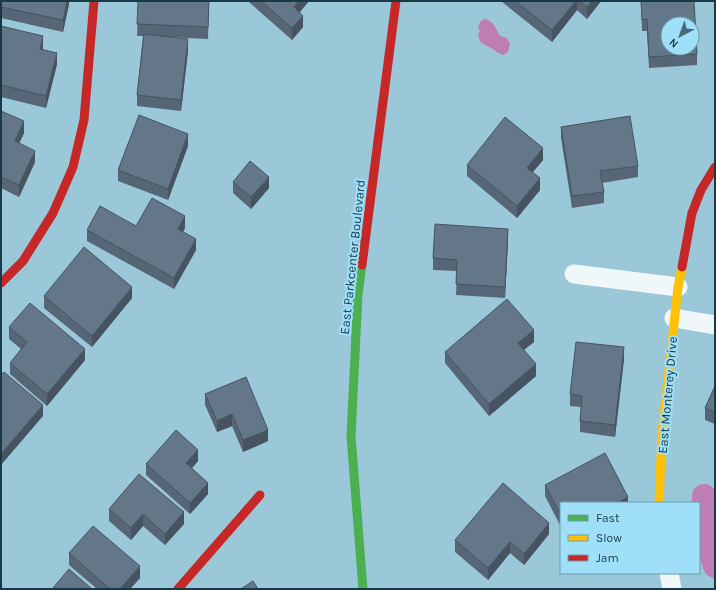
<svg xmlns="http://www.w3.org/2000/svg" width="716" height="590" viewBox="0 0 716 590" font-family="Karla,sans-serif">
<style>
.water{fill:#be7eb4}
.lines{fill:none;stroke-linecap:round;stroke-linejoin:round}
.canal{stroke:#be7eb4;stroke-width:24}
.street{stroke:#f0f7f9;stroke-width:19}
.fast{stroke:#4caf50;stroke-width:9}
.slow{stroke:#ffc107;stroke-width:9}
.jam{stroke:#c62828;stroke-width:9}
.wall{fill:#566676}
.shaded-wall{fill:#465360}
.building{fill:#647789;stroke:#465360;fill-rule:evenodd}
.labels{text-anchor:middle;stroke-width:4;stroke-linejoin:round;paint-order:stroke}
.street-label{font-size:13px;fill:#173a46;stroke:#9fdff8}
</style>
<rect width="100%" height="100%" fill="#9bc8d9"/>
<!-- water -->
<path class="water" d="M484 19C494 20 495 28 500 36L507 38 510 44 508 52 503 55C498 53 495 51 491 48 484 43 480 46 478 34L480 31 478 27 480 22Z"/>
<g class="lines">
<!-- canal -->
<path class="canal" d="M704 496 702 530 715 566"/>
<!-- street -->
<g class="street">
<path d="M574 274 678 287"/>
<path d="M674 318 715 325"/>
<path d="M669 573 672 589"/>
</g>
<!-- fast -->
<path class="fast" d="M362 265 358 294 351 436 363 589"/>
<!-- slow -->
<path class="slow" d="M659 503 662 433 678 287 682 267"/>
<!-- jam -->
<g class="jam">
<path d="M362 265 396 1"/>
<path d="M682 267 692 213 701 190 715 167"/>
<path d="M1 283 23 261 53 213 73 167 84 120 94 1"/>
<path d="M178 589 260 495"/>
</g>
</g>
<!-- wall -->
<g class="wall">
<path d="M1 1H69V4L63 32 1 18Z"/>
<path d="M138 1H209L208 39 168 37 188 51 181 111 137 106V95L143 36H137Z"/>
<path d="M249 1H309L300 12 303 27 292 40 249 2Z"/>
<path d="M501 1H601L587 19 577 10 552 42Z"/>
<path d="M641 1H694L697 54V65L649 68 647 31H642Z"/>
<path d="M1 26 43 47V49L57 64 46 108 1 97Z"/>
<path d="M1 111 24 133 19 143 35 162 19 197 1 188Z"/>
<path d="M561 127 638 166V177L602 183 604 192V203L572 208 561 138Z"/>
<path d="M188 146 168 200 118 181V170Z"/>
<path d="M543 160 533 172 540 190 517 218 467 176V165Z"/>
<path d="M233 182 269 188 251 209 233 193Z"/>
<path d="M136 226 185 228 183 232 196 250 174 289 87 241V230Z"/>
<path d="M508 240 505 298 456 295 457 271 433 270V258Z"/>
<path d="M44 296 132 298 92 347 44 308Z"/>
<path d="M9 327 85 360 47 406 10 374V363L21 349 9 339Z"/>
<path d="M534 342 524 350 536 376 489 416 445 363V352Z"/>
<path d="M624 359 615 437 580 432V421L581 407 570 406V394Z"/>
<path d="M715 386V424L705 420V408Z"/>
<path d="M205 394 268 441 243 452 232 426 217 432 205 405Z"/>
<path d="M198 461 192 468 208 494 190 514 146 475V464Z"/>
<path d="M139 474 184 524 165 545 143 526 131 540 109 521V509Z"/>
<path d="M545 485 628 503H561V527L545 496Z"/>
<path d="M549 534 524 565 510 553 488 580 455 552V540Z"/>
<path d="M69 553 140 578 130 589H97L69 565Z"/>
</g>
<!-- shaded-wall -->
<g class="shaded-wall">
<path d="M67 1H69V4L63 32V20Z"/>
<path d="M299 1H309L294 19V7Z"/>
<path d="M576 1H577V10L552 42V30Z"/>
<path d="M592 1H601L587 19V7Z"/>
<path d="M303 16V27L292 40V28Z"/>
<path d="M43 36V47L40 60V49Z"/>
<path d="M188 39V51L181 111V100Z"/>
<path d="M57 53V64L46 108V96Z"/>
<path d="M24 121V133L15 152V141Z"/>
<path d="M188 134V146L168 200V189Z"/>
<path d="M543 148V160L527 179V168Z"/>
<path d="M35 151V162L19 197V185Z"/>
<path d="M269 177V188L251 209V197Z"/>
<path d="M540 178V190L517 218V206Z"/>
<path d="M185 216V228L178 241V229Z"/>
<path d="M508 229V240L505 298V287Z"/>
<path d="M196 239V250L174 289V278Z"/>
<path d="M132 287V298L92 347V336Z"/>
<path d="M534 330V342L518 354V343Z"/>
<path d="M624 347V359L615 437V425Z"/>
<path d="M85 349V360L47 406V394Z"/>
<path d="M536 364V376L489 416V404Z"/>
<path d="M43 405V416L1 465V454Z"/>
<path d="M232 414V426L217 432V421Z"/>
<path d="M268 430V441L243 452V440Z"/>
<path d="M198 450V461L186 475V463Z"/>
<path d="M208 483V494L190 514V503Z"/>
<path d="M628 497V503H617Z"/>
<path d="M184 512V524L165 545V534Z"/>
<path d="M143 514V526L131 540V528Z"/>
<path d="M549 523V534L524 565V554Z"/>
<path d="M510 542V553L488 580V568Z"/>
<path d="M140 566V578L130 589H120Z"/>
</g>
<!-- building -->
<g class="building">
<path d="M1 1H67L63 20 1 7Z"/>
<path d="M138 1H209L208 27 137 24Z"/>
<path d="M261 1H299L294 7 303 16 292 28Z"/>
<path d="M515 1H576L552 30Z"/>
<path d="M579 1H592L587 7Z"/>
<path d="M641 1H694L697 54 649 57 647 19 642 20ZM668 24H692V48H668Z"/>
<path d="M1 26 43 36 40 49 57 53 46 96 1 85Z"/>
<path d="M144 34 188 39 181 100 137 95Z"/>
<path d="M1 111 24 121 15 141 35 151 19 185 1 177Z"/>
<path d="M139 115 188 134 168 189 118 170Z"/>
<path d="M630 116 638 166 600 171 604 192 572 196 561 127Z"/>
<path d="M505 117 543 148 527 168 540 178 517 206 467 165Z"/>
<path d="M250 161 269 177 251 197 233 182Z"/>
<path d="M152 198 185 216 178 229 196 239 174 278 87 230 100 206 136 226Z"/>
<path d="M435 224 508 229 505 287 456 284 457 260 433 258Z"/>
<path d="M84 247 132 287 92 336 44 296Z"/>
<path d="M507 299 534 330 518 343 536 364 489 404 445 352Z"/>
<path d="M30 303 85 349 47 394 10 363 27 342 9 327Z"/>
<path d="M576 342 624 347 615 425 580 421 582 396 570 394Z"/>
<path d="M4 372 43 405 1 454V375Z"/>
<path d="M246 377 268 430 243 440 232 414 217 421 205 394Z"/>
<path d="M715 386V412L705 408Z"/>
<path d="M176 430 198 450 186 463 208 483 190 503 146 464Z"/>
<path d="M605 453 628 497 617 503H561V515L545 485Z"/>
<path d="M139 474 184 512 165 534 143 514 131 528 109 509Z"/>
<path d="M503 483 549 523 524 554 510 542 488 568 455 540Z"/>
<path d="M93 526 140 566 120 589H110L69 553Z"/>
<path d="M69 569 92 589H52Z"/>
<path d="M253 581 258 589H241Z"/>
</g>
<g class="labels">
<!-- street labels -->
<g class="street-label">
<text transform="translate(352 257) rotate(-84)" y="5">East Parkcenter Boulevard</text>
<text transform="translate(667 395) rotate(-85)" y="5">East Monterey Drive</text>
</g>
</g>
<!-- border -->
<rect width="716" height="590" fill="none" stroke="#173a46" stroke-width="4"/>
<!-- legend -->
<rect x="560" y="502" width="140" height="72" fill="#9fdff8" stroke="#699db1"/>
<rect x="568" y="515" width="20" height="6" fill="#4caf50" stroke="#699db1"/>
<text x="596" y="522" font-size="12" fill="#173a46">Fast</text>
<rect x="568" y="535" width="20" height="6" fill="#ffc107" stroke="#699db1"/>
<text x="596" y="542" font-size="12" fill="#173a46">Slow</text>
<rect x="568" y="555" width="20" height="6" fill="#c62828" stroke="#699db1"/>
<text x="596" y="562" font-size="12" fill="#173a46">Jam</text>
<!-- north arrow -->
<g transform="translate(680 36) rotate(221)"><circle r="19" fill="#9fdff8" stroke="#699db1"/>
<path d="M0-3L7 15L0 10L-7 15Z" fill="#456c79"/>
<text y="-6" font-size="11" font-weight="bold" text-anchor="middle" fill="#173a46">N</text>
</g>
</svg>
